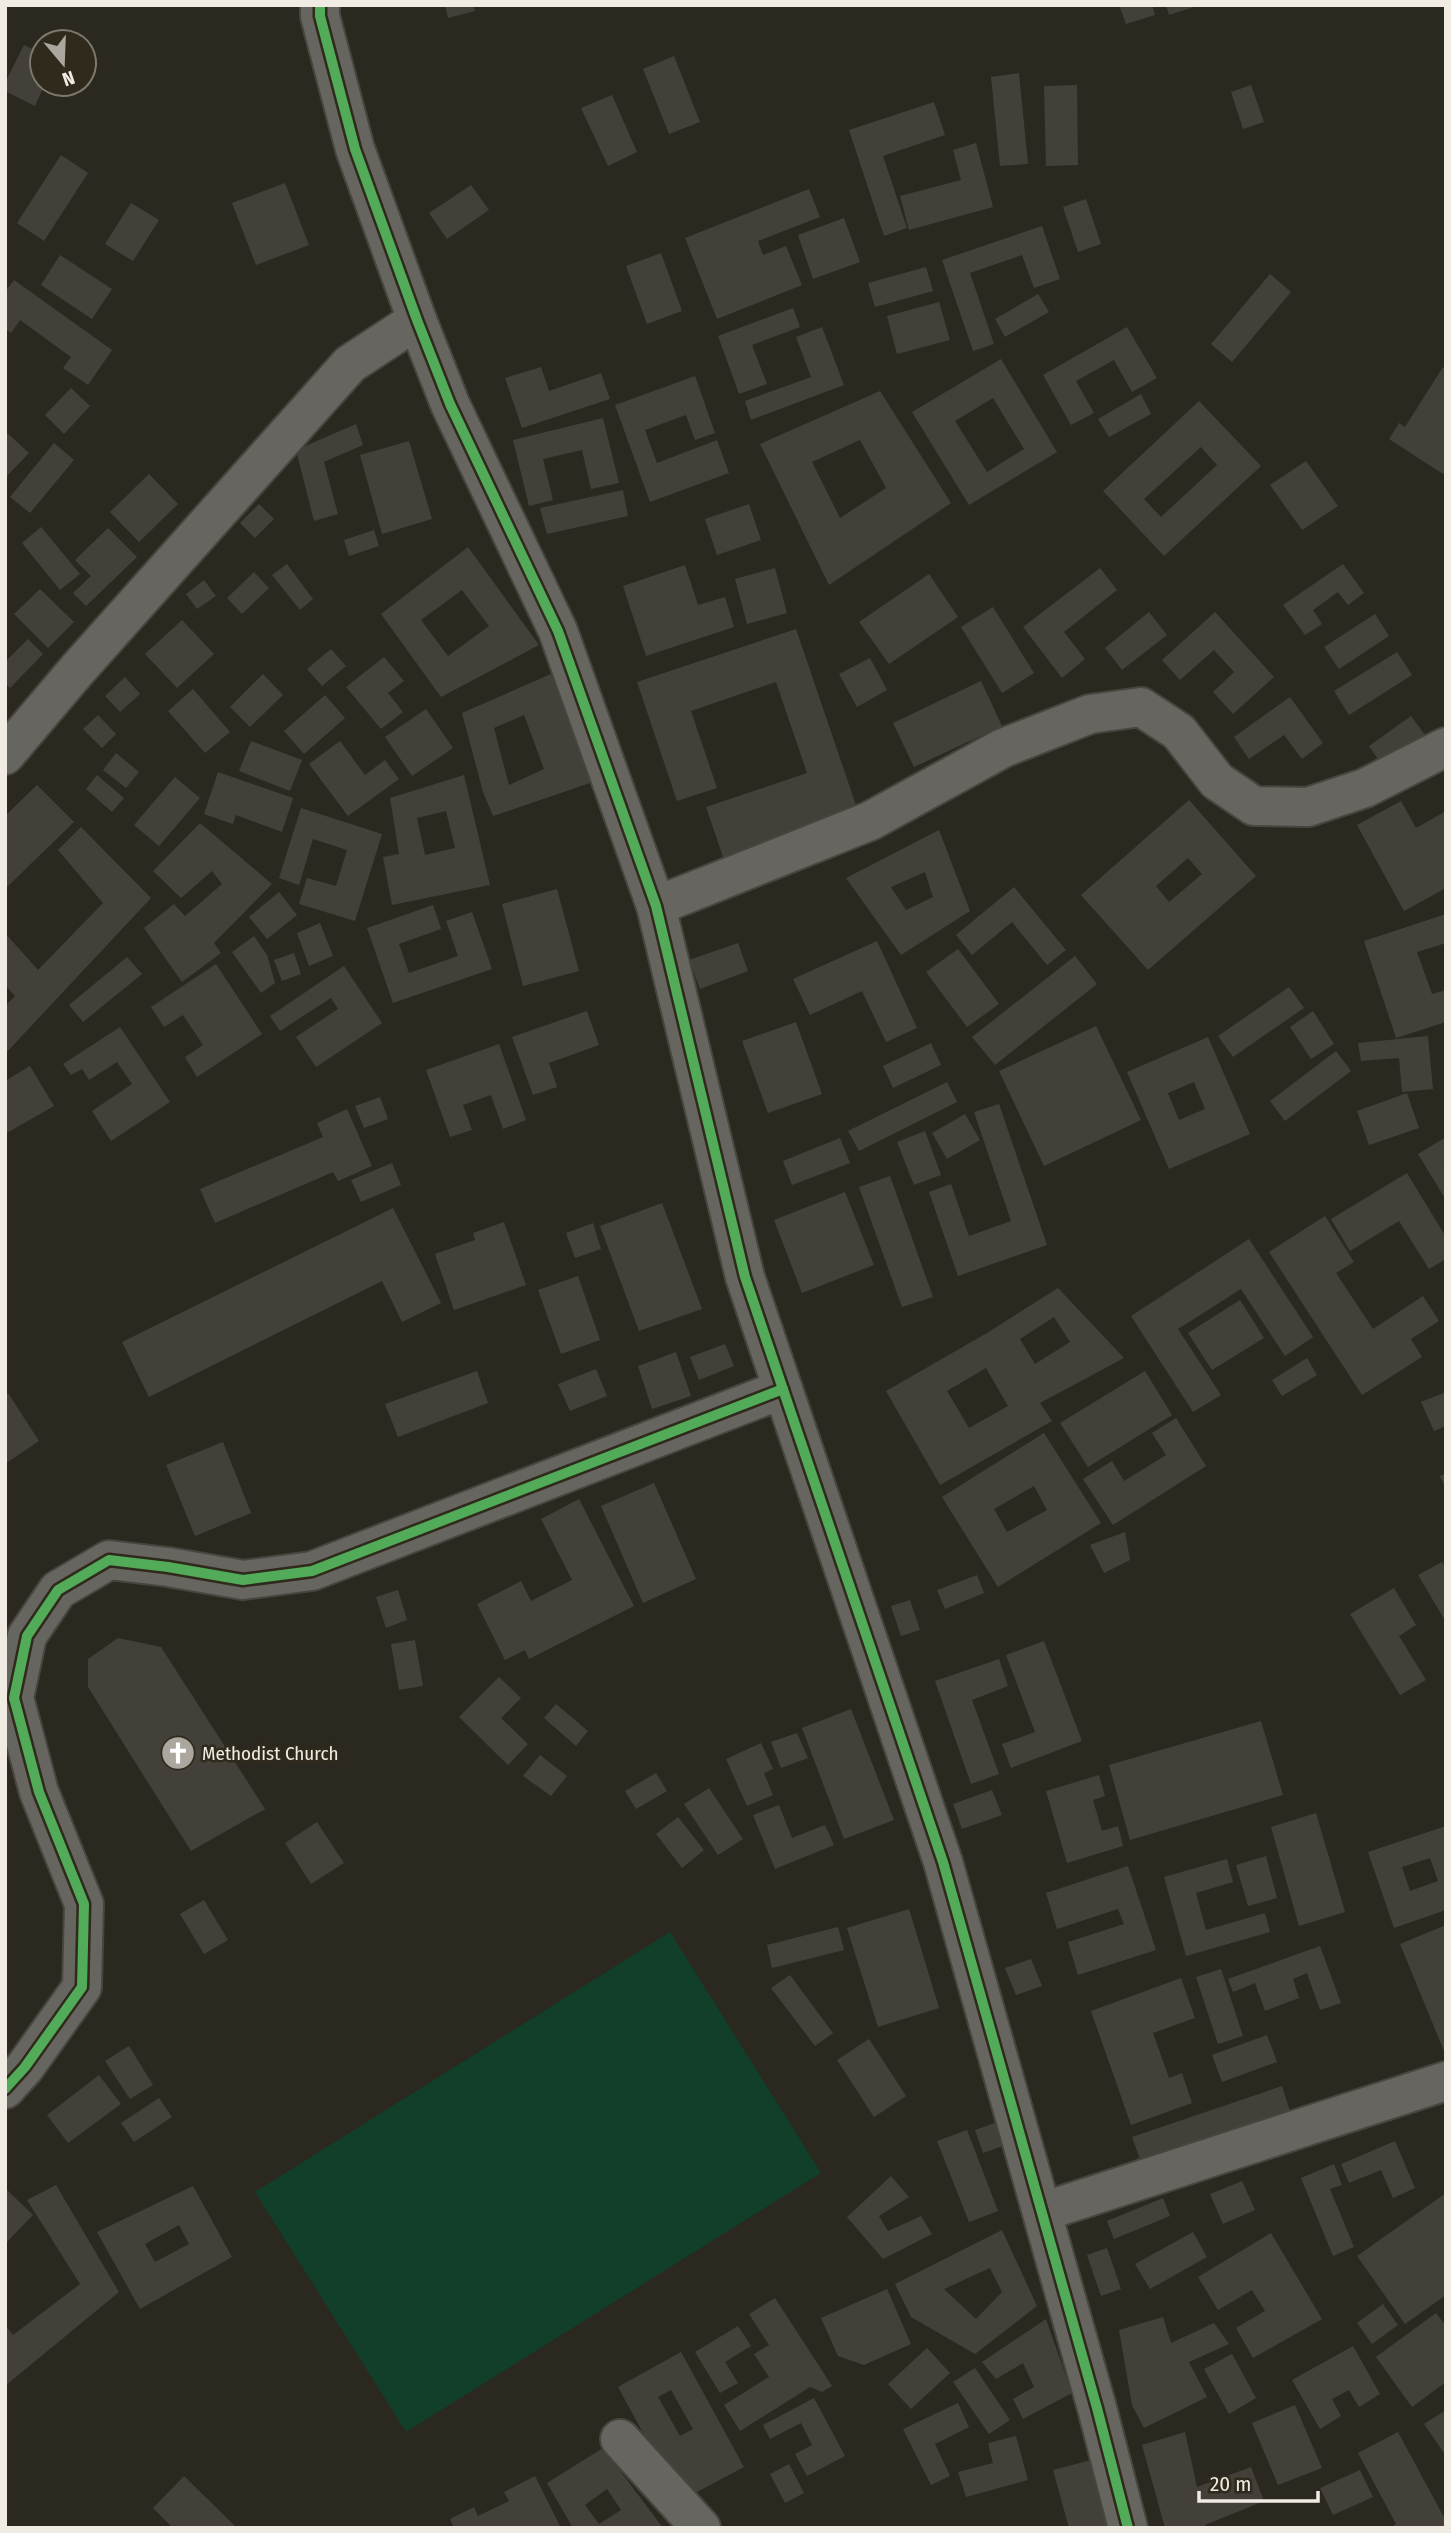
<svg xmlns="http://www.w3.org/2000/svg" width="1451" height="2533" viewBox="0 0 1451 2533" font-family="'Fira Sans Condensed',sans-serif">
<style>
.green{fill:#113f2a}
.building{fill:#43403a;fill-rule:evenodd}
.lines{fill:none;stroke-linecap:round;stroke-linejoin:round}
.minor-casing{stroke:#47453e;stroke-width:42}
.minor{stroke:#67655f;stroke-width:38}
.cycleway-casing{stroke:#2f2a1c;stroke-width:15}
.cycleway{stroke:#51ab58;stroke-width:10}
.labels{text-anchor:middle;stroke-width:5;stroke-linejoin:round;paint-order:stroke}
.poi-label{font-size:19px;fill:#f0ece3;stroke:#2f2a1c;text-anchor:start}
</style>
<rect width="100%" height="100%" fill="#2b2820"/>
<!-- green -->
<path class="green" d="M670 1932 821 2173 406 2432 255 2192Z"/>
<!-- building -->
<g class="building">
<path d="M445 5H473L475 11 448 18Z"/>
<path d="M1119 5H1152L1155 15 1126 24Z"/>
<path d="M1166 5H1197V6L1169 15Z"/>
<path d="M24 45 42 54V84H45L35 106 5 91V83Z"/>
<path d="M674 56 700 122 669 134 643 69Z"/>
<path d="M1019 73 1028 164 1000 166 991 77Z"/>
<path d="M1077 85 1078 165 1046 166 1044 86Z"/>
<path d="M1251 85 1264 122 1243 129 1231 92Z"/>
<path d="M612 95 637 152 608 166 581 108Z"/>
<path d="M934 102 945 135 883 156 907 228 884 236 849 130Z"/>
<path d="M976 143 993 207 909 230 900 196 961 180 953 150Z"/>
<path d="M61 155 88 173 44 241 17 223Z"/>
<path d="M285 183 309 245 256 265 232 203Z"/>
<path d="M471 185 489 210 447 239 429 213Z"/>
<path d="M809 189 820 217 758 241 763 255 786 246 802 285 717 319 685 238Z"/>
<path d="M1086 199 1101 244 1078 252 1063 207Z"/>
<path d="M131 203 159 220 133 261 105 244Z"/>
<path d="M844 218 860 262 813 279 798 235Z"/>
<path d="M1042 226 1060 279 1034 288 1022 255 970 273 994 344 973 351 942 260Z"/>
<path d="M661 253 682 311 647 324 626 266Z"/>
<path d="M60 255 112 289 92 319 41 285Z"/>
<path d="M926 267 933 291 875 307 868 283Z"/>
<path d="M1270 274 1291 292 1232 362 1211 344Z"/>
<path d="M14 280 112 350 88 385 63 368 71 357 20 320 11 333 5 329V292Z"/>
<path d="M1038 294 1049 312 1005 337 995 319Z"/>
<path d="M939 302 950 340 897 354 887 316Z"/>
<path d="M793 308 800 327 752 345 767 384 739 394 718 336Z"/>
<path d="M822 327 844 385 751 420 745 401 811 377 796 337Z"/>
<path d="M1127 327 1157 378 1132 392 1114 360 1076 381 1094 413 1071 425 1043 375Z"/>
<path d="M1001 359 1057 452 969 505 912 412ZM993 398 1024 449 987 472 955 421Z"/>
<path d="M541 367 549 391 601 373 610 399 522 428 505 378Z"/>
<path d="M1443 367 1446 369V469L1443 474 1389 439 1399 423 1405 427Z"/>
<path d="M695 376 715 433 695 440 686 415 645 430 657 463 717 440 729 473 650 502 615 405Z"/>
<path d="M71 388 90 406 64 434 45 415Z"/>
<path d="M880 391 951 503 829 585 760 444ZM860 440 886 488 840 518 812 462Z"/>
<path d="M1141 394 1151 414 1109 437 1098 419Z"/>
<path d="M1199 401 1261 466 1164 556 1103 491ZM1201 447 1217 465 1161 517 1144 499Z"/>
<path d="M603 418 619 483 591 489 582 450 543 459 553 500 529 506 513 440Z"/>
<path d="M356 424 363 445 324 462 338 514 314 521 296 450Z"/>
<path d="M5 431 29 453 5 478Z"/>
<path d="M409 441 432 519 382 534 360 455Z"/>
<path d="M54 443 74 460 30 513 10 497Z"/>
<path d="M1306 461 1338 506 1302 530 1270 485Z"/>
<path d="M149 474 178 504 139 542 110 512Z"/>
<path d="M623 490 628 516 547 534 540 508Z"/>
<path d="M259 504 274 519 255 538 240 523Z"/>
<path d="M749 504 761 540 717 555 705 519Z"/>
<path d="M41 527 80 574 60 590 22 543Z"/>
<path d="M108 528 137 557 86 606 73 593 91 576 75 560Z"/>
<path d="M374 530 379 546 349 556 344 540Z"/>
<path d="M468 547 539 645 441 697 381 614ZM462 590 489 626 448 656 421 620Z"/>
<path d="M287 564 313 599 300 610 272 575Z"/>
<path d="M1343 564 1364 593 1348 605 1338 592 1313 610 1322 624 1305 635 1283 605Z"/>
<path d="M685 565 698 605 725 597 734 627 646 656 623 586Z"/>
<path d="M775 568 787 613 747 624 735 579Z"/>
<path d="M1100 568 1117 590 1064 632 1085 659 1062 678 1023 627Z"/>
<path d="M254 572 269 588 242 614 227 598Z"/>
<path d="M929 574 958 617 889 664 859 622Z"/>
<path d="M204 580 216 596 197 609 186 594Z"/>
<path d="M40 589 74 622 48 648 14 614Z"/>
<path d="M993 607 1034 673 1002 693 961 627Z"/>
<path d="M1149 612 1167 635 1122 670 1105 648Z"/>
<path d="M1215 612 1274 677 1233 714 1213 692 1234 672 1214 650 1180 680 1162 660Z"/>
<path d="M1375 614 1389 636 1339 669 1324 647Z"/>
<path d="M182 620 214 654 177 688 145 654Z"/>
<path d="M796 629 859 814 724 860 706 807 807 773 776 682 691 711 717 788 677 801 637 682Z"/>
<path d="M28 639 43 654 10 688 5 683V662Z"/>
<path d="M331 649 346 666 322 686 307 669Z"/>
<path d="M1397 652 1412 675 1349 715 1334 691Z"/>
<path d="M384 657 404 681 388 693 403 712 381 729 346 687Z"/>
<path d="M870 658 887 690 857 707 839 674Z"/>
<path d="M263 674 283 695 250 727 230 707Z"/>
<path d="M551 674 593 782 493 816 483 792 462 713ZM524 715 544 769 509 785 494 728Z"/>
<path d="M125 677 140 694 120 712 105 696Z"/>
<path d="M981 681 1002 726 914 767 893 723Z"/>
<path d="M193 689 230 732 205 753 168 711Z"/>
<path d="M325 695 345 718 304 754 284 731Z"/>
<path d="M1290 697 1323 743 1302 759 1284 735 1249 759 1234 737Z"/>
<path d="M426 709 453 748 412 776 385 737Z"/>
<path d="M98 715 116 734 102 748 83 729Z"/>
<path d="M1411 716 1425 735 1382 765 1369 746Z"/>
<path d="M251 741 302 760 290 791 239 771Z"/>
<path d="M340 741 365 775 385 760 399 779 348 816 309 764Z"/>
<path d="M116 753 139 772 126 788 103 770Z"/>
<path d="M218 772 293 798 282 832 236 815 233 824 204 814Z"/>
<path d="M97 775 124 798 112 812 86 789Z"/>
<path d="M464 775 490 885 392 905 383 857 399 854 390 798ZM446 811 455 848 425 855 417 818Z"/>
<path d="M175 777 200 798 159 846 134 825Z"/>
<path d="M37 785 74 822 5 889V816Z"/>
<path d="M1189 800 1256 876 1148 970 1081 895ZM1188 858 1202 874 1169 902 1156 886Z"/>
<path d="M1401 801 1416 828 1446 811V888L1404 911 1357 825Z"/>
<path d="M301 808 382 834 355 921 299 904 307 878 336 886 347 850 313 839 299 885 279 878Z"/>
<path d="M200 823 272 884 214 943 221 953 182 982 144 928 174 904 185 916 222 884 212 871 181 898 153 871Z"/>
<path d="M81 827 151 898 5 1054V1006L15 996 5 985V933L38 970 103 903 58 850Z"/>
<path d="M939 830 970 911 901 955 846 878ZM925 872 933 897 906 910 891 887Z"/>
<path d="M1014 887 1066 950 1047 965 1012 922 972 955 956 935Z"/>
<path d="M557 889 579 971 523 986 502 904Z"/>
<path d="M279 892 297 915 267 939 249 917Z"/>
<path d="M433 905 441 929 399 944 409 973 458 956 446 921 472 912 492 969 393 1003 367 928Z"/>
<path d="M1446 914V943L1417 952 1432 994 1446 990V1022L1396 1038 1364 941Z"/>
<path d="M320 923 333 956 309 966 297 933Z"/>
<path d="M254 936 267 955 275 983 261 993 232 952Z"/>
<path d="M877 941 917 1028 886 1042 862 991 810 1015 793 979Z"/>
<path d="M738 943 748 971 700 989 689 960Z"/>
<path d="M958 949 999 1004 967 1027 926 972Z"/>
<path d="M294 953 301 974 282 981 274 960Z"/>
<path d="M1075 956 1097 984 995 1065 972 1037Z"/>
<path d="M127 957 142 974 83 1022 69 1005Z"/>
<path d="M216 964 262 1034 197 1077 185 1057 203 1045 183 1015 164 1027 151 1007Z"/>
<path d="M344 966 382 1023 316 1067 296 1037 338 1009 331 998 280 1031 270 1016Z"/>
<path d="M1289 987 1304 1008 1233 1057 1218 1036Z"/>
<path d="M587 1011 599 1045 549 1063 557 1087 533 1095 512 1037Z"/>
<path d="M1313 1011 1334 1044 1311 1059 1290 1027Z"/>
<path d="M796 1022 822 1094 768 1113 742 1041Z"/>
<path d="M1096 1026 1141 1120 1044 1166 999 1071Z"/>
<path d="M120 1027 170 1102 111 1141 92 1111 132 1084 117 1062 89 1080 82 1069 71 1075 63 1064Z"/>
<path d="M1428 1036 1433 1089 1402 1092 1399 1058 1361 1061 1358 1043Z"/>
<path d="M1208 1037 1250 1134 1169 1169 1127 1072ZM1194 1082 1205 1109 1179 1120 1168 1093Z"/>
<path d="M931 1043 941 1065 893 1088 883 1066Z"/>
<path d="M499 1044 526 1120 503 1129 491 1095 463 1105 472 1130 450 1137 426 1070Z"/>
<path d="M1336 1051 1351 1071 1285 1121 1270 1101Z"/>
<path d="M30 1066 54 1106 5 1134V1081Z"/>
<path d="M947 1082 957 1102 859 1151 848 1131Z"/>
<path d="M1407 1093 1419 1128 1369 1145 1357 1111Z"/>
<path d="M380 1097 388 1119 364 1128 355 1106Z"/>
<path d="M999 1104 1047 1245 958 1276 929 1192 951 1184 969 1236 1011 1221 974 1112Z"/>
<path d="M347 1109 372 1166 338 1181 333 1172 215 1223 200 1189 323 1137 317 1123Z"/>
<path d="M965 1114 980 1140 947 1159 932 1133Z"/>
<path d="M925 1131 941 1175 914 1185 897 1142Z"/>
<path d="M1446 1137V1158L1443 1160 1446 1164V1200L1418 1154Z"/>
<path d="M840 1138 850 1163 792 1185 783 1161Z"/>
<path d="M392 1163 401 1185 361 1202 351 1180Z"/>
<path d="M1407 1173 1446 1237V1259L1429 1269 1399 1221 1350 1251 1331 1219Z"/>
<path d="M890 1176 933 1297 902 1307 859 1187Z"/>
<path d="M845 1192 874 1265 802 1293 774 1220Z"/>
<path d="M662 1203 702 1309 639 1331 600 1226Z"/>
<path d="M393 1208 441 1303 402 1322 382 1281 149 1397 122 1342Z"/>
<path d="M1325 1216 1354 1262 1336 1273 1373 1329 1423 1296 1439 1321 1411 1339 1422 1357 1362 1395 1269 1252Z"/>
<path d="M504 1222 526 1285 454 1310 435 1254 475 1240 473 1233Z"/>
<path d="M593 1223 601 1249 575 1258 566 1233Z"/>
<path d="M1249 1239 1313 1337 1285 1356 1241 1289 1178 1329 1221 1395 1193 1412 1131 1316Z"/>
<path d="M578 1276 600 1340 561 1354 538 1290Z"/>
<path d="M1058 1288 1124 1358 1040 1403 1052 1421 940 1485 886 1391 987 1333ZM1054 1317 1070 1342 1035 1364 1020 1339ZM986 1368 1008 1406 969 1428 947 1391Z"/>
<path d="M1240 1300 1264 1338 1212 1370 1188 1333Z"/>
<path d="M725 1344 734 1366 699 1380 690 1357Z"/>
<path d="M676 1352 691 1396 652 1409 638 1366Z"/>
<path d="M1307 1358 1317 1375 1282 1396 1272 1380Z"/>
<path d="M596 1369 607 1396 570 1411 558 1384Z"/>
<path d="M477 1371 488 1403 398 1437 385 1404Z"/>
<path d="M1145 1371 1172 1415 1088 1467 1060 1423Z"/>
<path d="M1446 1392V1426L1434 1431 1421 1402Z"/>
<path d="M8 1393 39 1441 5 1464V1395Z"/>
<path d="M1176 1418 1206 1466 1113 1525 1083 1479 1112 1461 1124 1481 1166 1455 1152 1433Z"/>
<path d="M1044 1433 1101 1523 998 1587 942 1497ZM1034 1486 1047 1510 1007 1532 994 1509Z"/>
<path d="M223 1442 251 1513 195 1536 166 1465Z"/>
<path d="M1446 1473V1489L1440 1476Z"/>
<path d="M654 1483 696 1579 643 1603 601 1506Z"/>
<path d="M579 1499 634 1606 529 1659 525 1650 505 1660 477 1604 521 1581 531 1601 572 1580 541 1519Z"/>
<path d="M1125 1532 1130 1560 1104 1573 1090 1545Z"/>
<path d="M1442 1562 1446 1568V1622L1418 1575Z"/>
<path d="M977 1575 984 1593 945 1609 937 1590Z"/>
<path d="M1394 1588 1416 1625 1399 1636 1426 1680 1400 1695 1350 1614Z"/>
<path d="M398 1590 407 1620 386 1628 376 1597Z"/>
<path d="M910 1600 920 1630 901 1636 891 1606Z"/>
<path d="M118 1638 161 1647 265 1809 191 1851 88 1687V1659Z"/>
<path d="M415 1640 423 1686 399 1690 391 1644Z"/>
<path d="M1044 1641 1082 1741 1011 1768 1002 1744 1035 1732 1006 1655Z"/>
<path d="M999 1659 1008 1686 972 1700 999 1774 971 1784 935 1681Z"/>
<path d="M499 1677 521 1698 501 1718 528 1744 508 1765 459 1717Z"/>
<path d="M556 1704 588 1731 576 1746 544 1718Z"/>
<path d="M851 1709 894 1820 844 1839 802 1728Z"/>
<path d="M1261 1721 1283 1795 1130 1840 1109 1765Z"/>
<path d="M797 1733 808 1758 781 1768 771 1742Z"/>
<path d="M761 1743 773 1769 764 1773 773 1795 747 1806 726 1759Z"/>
<path d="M540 1755 567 1776 551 1796 523 1776Z"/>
<path d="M656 1773 667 1791 636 1809 625 1791Z"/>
<path d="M1099 1775 1105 1796 1093 1800 1102 1831 1118 1826 1123 1846 1067 1863 1046 1791Z"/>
<path d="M709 1788 743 1839 718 1855 684 1804Z"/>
<path d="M992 1790 1002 1815 962 1829 953 1804Z"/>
<path d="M779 1805 792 1838 825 1825 834 1845 775 1869 753 1815Z"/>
<path d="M1316 1813 1345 1912 1299 1926 1271 1827Z"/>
<path d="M678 1817 704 1850 682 1868 656 1834Z"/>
<path d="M317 1822 344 1863 311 1884 285 1843Z"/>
<path d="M1446 1826V1910L1394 1928 1368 1852ZM1430 1858 1438 1881 1410 1891 1402 1867Z"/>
<path d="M1266 1856 1277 1898 1248 1906 1236 1865Z"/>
<path d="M1227 1859 1233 1882 1196 1893 1206 1930 1265 1913 1270 1932 1186 1956 1164 1877Z"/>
<path d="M1128 1866 1156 1950 1078 1975 1068 1942 1124 1924 1118 1909 1057 1929 1046 1893Z"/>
<path d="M204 1900 228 1940 204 1954 180 1914Z"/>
<path d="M909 1909 939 2008 878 2027 847 1928Z"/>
<path d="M1446 1925V2056L1400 1944Z"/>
<path d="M838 1927 844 1950 772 1968 767 1945Z"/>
<path d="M1320 1946 1341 2003 1320 2010 1307 1973 1293 1979 1299 1998 1265 2011 1255 1983 1233 1992 1228 1979Z"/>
<path d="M1031 1959 1042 1986 1016 1995 1005 1968Z"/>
<path d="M1221 1969 1243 2036 1218 2044 1196 1977Z"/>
<path d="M790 1975 833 2033 815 2046 771 1988Z"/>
<path d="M1181 1978 1195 2018 1153 2033 1169 2078 1182 2073 1192 2103 1131 2125 1091 2011Z"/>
<path d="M1267 2035 1277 2062 1222 2082 1212 2055Z"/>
<path d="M869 2039 906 2096 874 2117 837 2060Z"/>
<path d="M129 2046 153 2085 130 2099 105 2061Z"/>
<path d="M99 2075 121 2104 68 2143 47 2115Z"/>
<path d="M1282 2086 1290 2111 1141 2162 1132 2137Z"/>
<path d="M159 2098 172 2117 134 2142 121 2123Z"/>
<path d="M995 2123 1003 2146 983 2153 975 2130Z"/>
<path d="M967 2130 998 2211 969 2222 937 2141Z"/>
<path d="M1395 2141 1415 2188 1393 2198 1381 2170 1349 2183 1341 2164Z"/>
<path d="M1334 2164 1342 2185 1330 2189 1354 2247 1333 2256 1301 2178Z"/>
<path d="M891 2176 909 2197 879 2216 888 2231 921 2216 932 2234 883 2259 847 2217Z"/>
<path d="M1242 2181 1255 2210 1223 2224 1210 2194Z"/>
<path d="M56 2185 119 2292 5 2386V2325L13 2335 80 2284 27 2200Z"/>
<path d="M193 2186 232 2257 140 2309 97 2232ZM179 2225 189 2244 155 2262 145 2244Z"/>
<path d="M5 2188 33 2215 5 2244Z"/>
<path d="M1446 2193V2295L1405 2324 1357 2256Z"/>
<path d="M1163 2198 1170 2216 1114 2239 1107 2221Z"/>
<path d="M1002 2230 1037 2306 975 2354 911 2317 895 2284ZM990 2268 1002 2292 976 2319 944 2289Z"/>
<path d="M1193 2232 1207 2257 1150 2289 1135 2264Z"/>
<path d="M1271 2233 1322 2319 1253 2358 1236 2328 1265 2311 1252 2290 1218 2310 1198 2277Z"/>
<path d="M1107 2248 1121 2289 1101 2296 1087 2255Z"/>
<path d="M887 2289 911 2344 864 2365 838 2356 821 2318Z"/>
<path d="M775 2298 832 2386 822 2392 810 2387 740 2431 724 2405 769 2377 754 2354 769 2345 749 2314Z"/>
<path d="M1383 2304 1398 2325 1372 2344 1357 2323Z"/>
<path d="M1436 2313 1446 2326V2382L1412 2407 1376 2357Z"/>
<path d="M1163 2317 1171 2343 1214 2323 1229 2344 1189 2362 1207 2397 1144 2428 1132 2405 1119 2330Z"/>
<path d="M1046 2319 1072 2393 1023 2419 1013 2399 1034 2387 1023 2363 996 2379 982 2362Z"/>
<path d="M738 2326 751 2346 725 2362 738 2383 720 2393 695 2352Z"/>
<path d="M1353 2346 1380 2394 1359 2407 1349 2390 1332 2399 1341 2416 1320 2429 1292 2380Z"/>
<path d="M927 2348 950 2373 911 2409 888 2384Z"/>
<path d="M681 2352 744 2467 680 2501 618 2387ZM671 2390 693 2429 680 2436 658 2397Z"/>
<path d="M1232 2354 1256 2398 1229 2414 1204 2369Z"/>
<path d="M975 2368 1010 2420 989 2434 953 2382Z"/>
<path d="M814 2398 845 2456 807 2476 795 2454 812 2445 801 2423 770 2439 763 2425Z"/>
<path d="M958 2403 969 2427 935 2444 950 2476 931 2485 903 2429Z"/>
<path d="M1295 2405 1322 2468 1278 2485 1252 2423Z"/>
<path d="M1446 2410V2456L1424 2424Z"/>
<path d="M1185 2432 1197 2487 1251 2467 1264 2501 1205 2525 1206 2528H1165L1142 2445Z"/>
<path d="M1398 2432 1446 2521V2528H1389L1396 2524 1358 2453Z"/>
<path d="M1016 2436 1028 2480 966 2497 958 2472 993 2463 988 2443Z"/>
<path d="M603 2448 663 2528H573L547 2483ZM607 2489 621 2510 599 2524 585 2505Z"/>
<path d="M1095 2459 1114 2528H1069L1053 2470Z"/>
<path d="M789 2464 804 2493 785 2503 770 2474Z"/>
<path d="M1360 2470 1373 2497 1333 2515 1320 2488Z"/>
<path d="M184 2476 237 2528H173L153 2508Z"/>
<path d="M535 2476 561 2528H454L450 2519 474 2507 478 2516 509 2501 504 2492Z"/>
</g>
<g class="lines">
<!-- minor casing -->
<g class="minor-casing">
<g id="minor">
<path d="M320 5V16L355 149 417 320 450 404 558 631 656 906 745 1277 943 1862 1097 2408 1128 2528"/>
<path d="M5 755 77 670 350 364 417 320"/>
<path d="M656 906 870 821 1003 748 1090 714 1141 707 1179 732 1217 781 1254 806 1308 807 1365 788 1446 747"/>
<path d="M5 2089 25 2067 82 1987 84 1904 39 1792 14 1698 27 1636 58 1590 109 1560 168 1567 243 1580 312 1571 783 1389"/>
<path d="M1042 2212 1446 2081"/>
<path d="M620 2439 701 2528"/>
</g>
</g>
<!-- minor -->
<use href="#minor" class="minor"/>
<!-- cycleway casing -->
<g class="cycleway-casing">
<g id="cycleway">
<path d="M320 5V16L355 149 417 320 450 404 558 631 656 906 745 1277 943 1862 1097 2408 1128 2528"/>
<path d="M5 2089 25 2067 82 1987 84 1904 39 1792 14 1698 27 1636 58 1590 109 1560 168 1567 243 1580 312 1571 783 1389"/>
</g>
</g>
<!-- cycleway -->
<use href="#cycleway" class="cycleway"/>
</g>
<!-- icons -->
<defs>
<g id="church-disc" transform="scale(1.75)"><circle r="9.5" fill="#aba79f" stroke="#2f2a1c"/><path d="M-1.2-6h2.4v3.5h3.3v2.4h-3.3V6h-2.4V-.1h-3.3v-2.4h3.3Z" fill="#fff"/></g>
</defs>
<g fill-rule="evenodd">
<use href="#church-disc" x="178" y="1753"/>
</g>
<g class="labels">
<!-- poi labels -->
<g class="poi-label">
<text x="202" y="1760">Methodist Church</text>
</g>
</g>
<!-- border -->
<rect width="1451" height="2533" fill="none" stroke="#f0ece3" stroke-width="14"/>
<!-- north arrow -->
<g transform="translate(63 63) rotate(161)"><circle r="33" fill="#2f2a1c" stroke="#7c786c" stroke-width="2"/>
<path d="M0-5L12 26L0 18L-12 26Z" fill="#aba79f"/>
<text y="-10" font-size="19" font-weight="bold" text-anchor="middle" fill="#f0ece3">N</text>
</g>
<!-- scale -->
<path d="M1199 2491v10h119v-10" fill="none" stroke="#f0ece3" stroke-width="3.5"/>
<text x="1210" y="2491" font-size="21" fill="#f0ece3" stroke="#2f2a1c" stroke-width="5" paint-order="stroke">20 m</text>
</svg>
